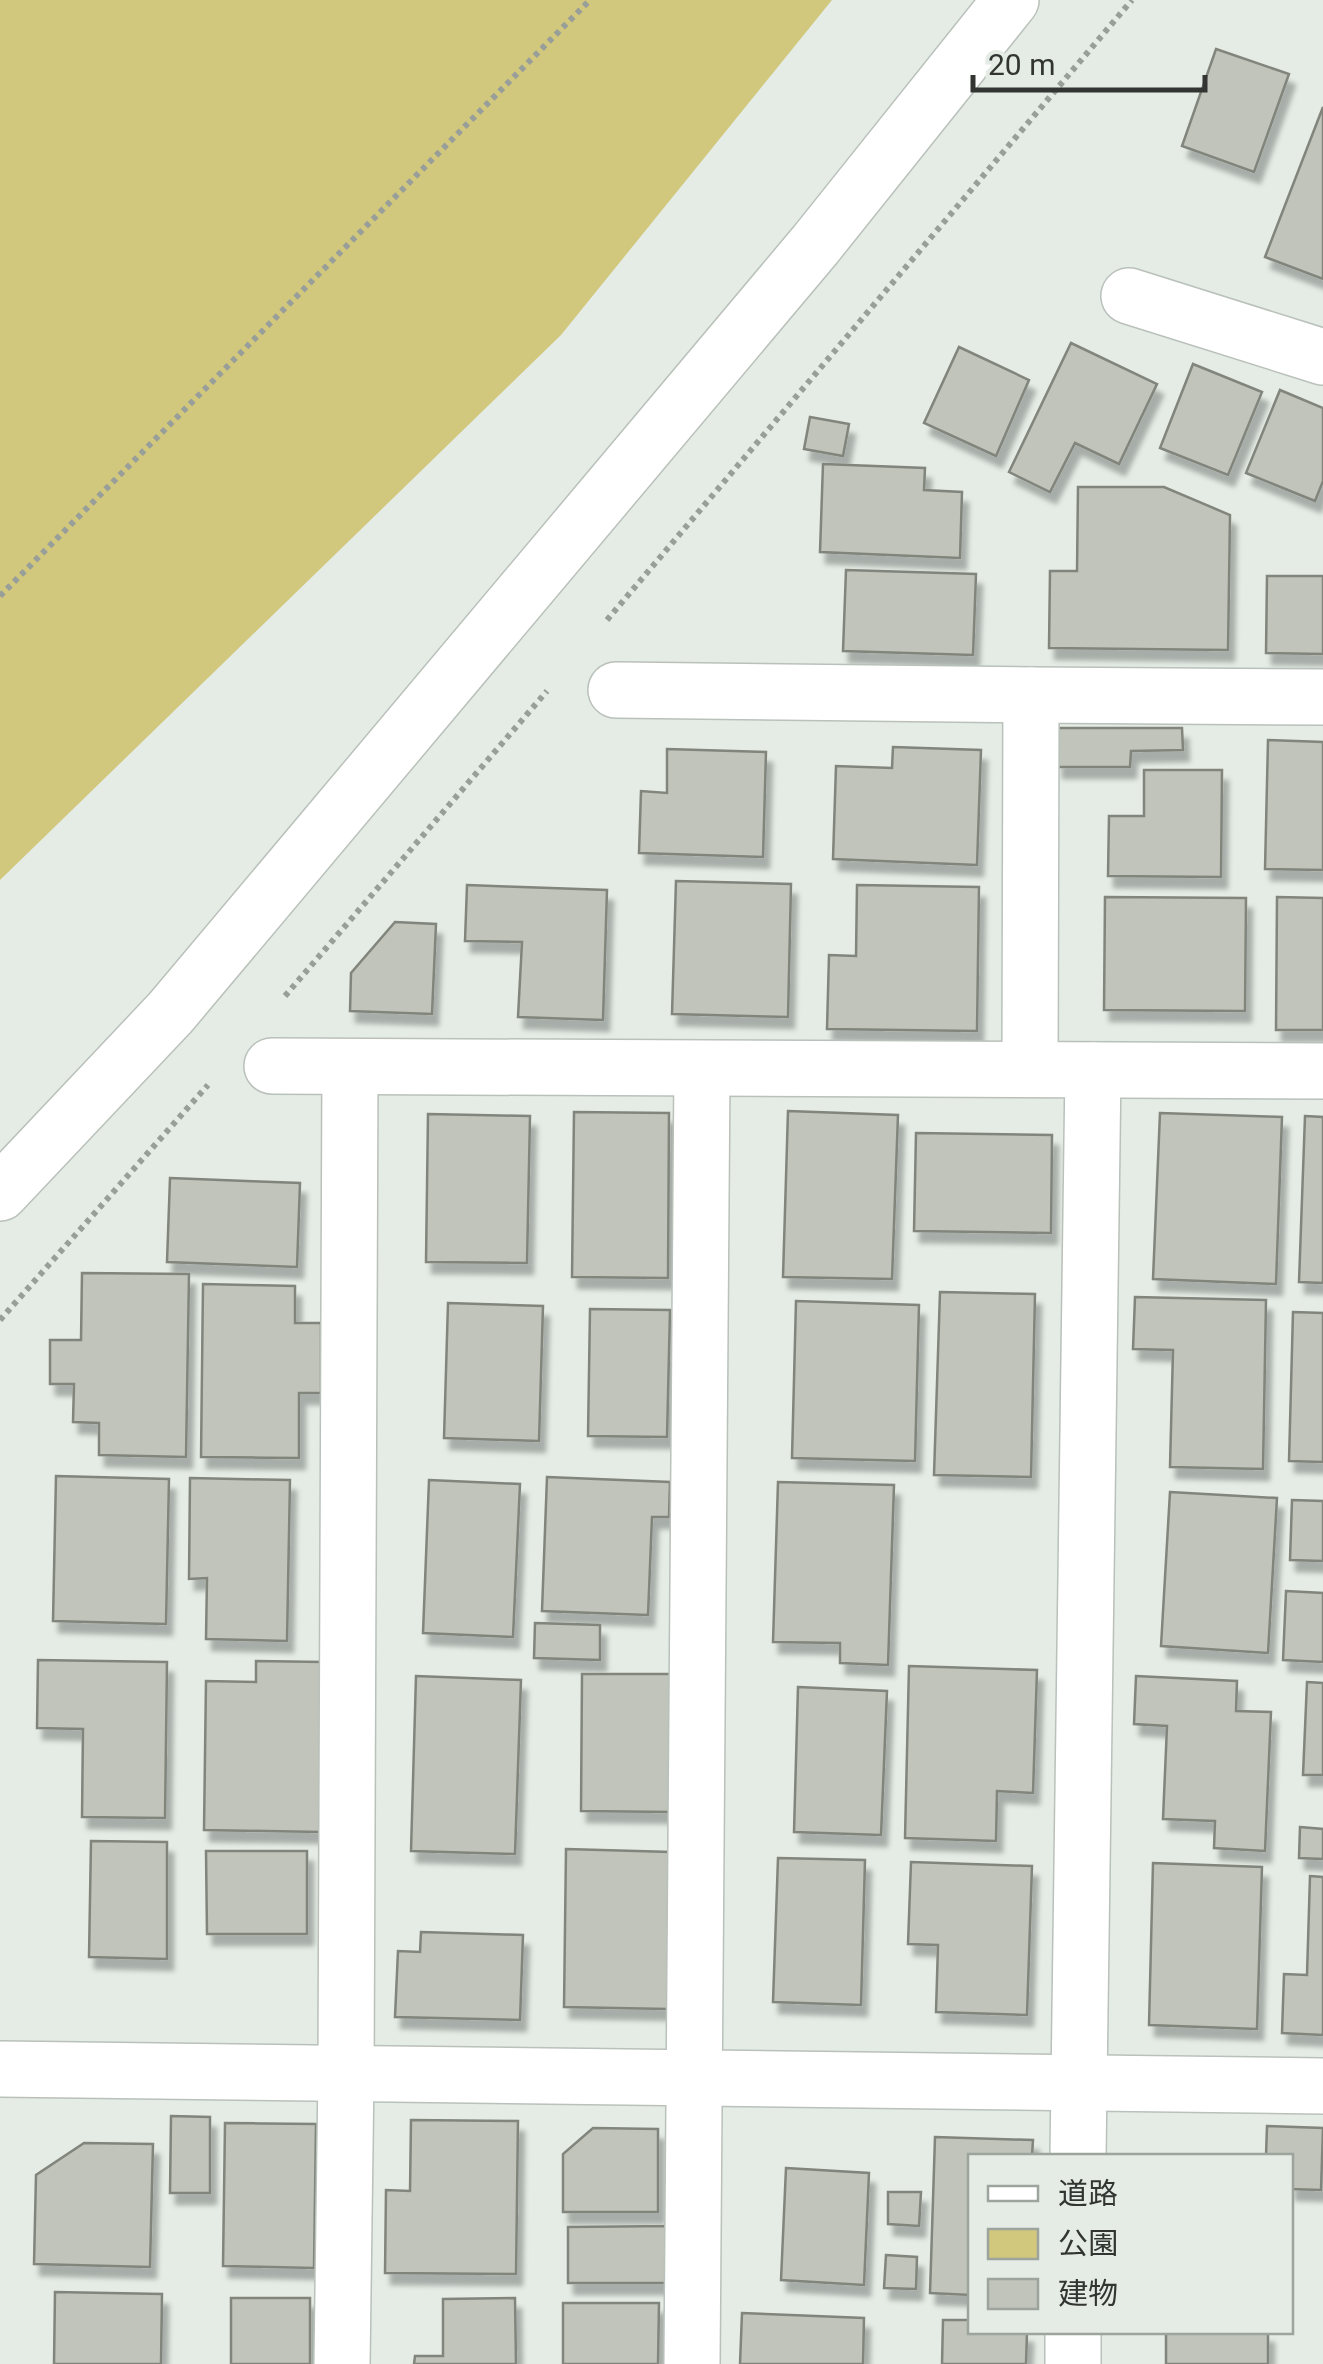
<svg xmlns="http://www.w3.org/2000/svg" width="1323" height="2364" viewBox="0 0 1323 2364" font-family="Roboto,'Noto Sans JP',sans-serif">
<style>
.green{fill:#d1c77d}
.building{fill:#c0c4bb;stroke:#81857c;stroke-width:2.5;filter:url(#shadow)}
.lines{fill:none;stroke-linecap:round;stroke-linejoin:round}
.street-casing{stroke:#b9c1ba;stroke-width:58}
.secondary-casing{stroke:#b9c1ba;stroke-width:58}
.path{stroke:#989e99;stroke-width:6;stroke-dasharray:5 5;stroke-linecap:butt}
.street{stroke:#fff;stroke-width:55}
.secondary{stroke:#fff;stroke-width:55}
</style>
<defs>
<filter id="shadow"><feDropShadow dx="6" dy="11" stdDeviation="2.5" flood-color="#0004"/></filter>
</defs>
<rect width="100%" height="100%" fill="#e4ece5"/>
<!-- green -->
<path class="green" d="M0 0H832L561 335 0 880Z"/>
<!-- building -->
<g class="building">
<path d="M1216 49 1289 74 1254 172 1182 146Z"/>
<path d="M1323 107V279L1265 257Z"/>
<path d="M1071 343 1157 384 1119 464 1075 443 1050 492 1009 472Z"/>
<path d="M959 347 1029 380 996 456 924 423Z"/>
<path d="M1193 364 1262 392 1228 475 1160 448Z"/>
<path d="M1280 390 1323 408V481L1315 501 1246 473Z"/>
<path d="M810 417 849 424 843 456 804 449Z"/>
<path d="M823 464 925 468 924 490 962 492 960 558 820 552Z"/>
<path d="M1078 487H1164L1230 515 1228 650 1049 648 1050 571H1077Z"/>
<path d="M846 570 976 574 973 655 843 651Z"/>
<path d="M1267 576H1323V654L1266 653Z"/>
<path d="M1056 728H1182L1183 750 1131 751 1130 767H1057Z"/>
<path d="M1268 740 1323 742V870L1265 869Z"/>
<path d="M893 747 981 750 977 865 833 859 836 766 892 768Z"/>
<path d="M667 749 766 752 763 857 639 853 641 791 667 793Z"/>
<path d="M1144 770H1222L1221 877 1108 876 1109 816H1144Z"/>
<path d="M676 881 791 884 788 1017 672 1014Z"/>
<path d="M467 885 607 890 603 1020 518 1017 522 942 465 941Z"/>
<path d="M857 885 979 887 977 1031 827 1029 829 955 856 956Z"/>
<path d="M1105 897 1246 898 1245 1011 1104 1010Z"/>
<path d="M1277 897 1323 898V1030H1276Z"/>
<path d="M395 922 436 924 432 1014 350 1011 351 973Z"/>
<path d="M788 1111 898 1115 892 1279 783 1277Z"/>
<path d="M574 1112 669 1113 668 1278 572 1277Z"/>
<path d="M1160 1113 1282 1117 1276 1284 1153 1279Z"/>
<path d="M428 1114 530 1116 527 1263 426 1262Z"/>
<path d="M1305 1116 1323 1117V1283L1299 1282Z"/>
<path d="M916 1133 1052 1135 1051 1233 914 1231Z"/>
<path d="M170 1178 300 1183 297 1267 167 1262Z"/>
<path d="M82 1273 189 1274 186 1457 99 1455V1423L73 1422 74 1384H50V1340H81Z"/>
<path d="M203 1284 295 1286V1323H321V1393H299V1458L201 1457Z"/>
<path d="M940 1292 1035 1294 1031 1477 934 1475Z"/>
<path d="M1135 1297 1266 1300 1263 1469 1170 1467 1173 1350 1133 1349Z"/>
<path d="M796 1301 919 1305 915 1461 792 1458Z"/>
<path d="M448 1303 543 1306 539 1441 444 1438Z"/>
<path d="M590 1309 670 1310 667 1437 588 1436Z"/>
<path d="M1293 1312 1323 1313V1462L1289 1461Z"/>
<path d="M56 1476 169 1479 166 1624 53 1621Z"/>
<path d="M547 1477 670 1482 669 1517H652L648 1615 542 1611Z"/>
<path d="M190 1478 290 1480 287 1641 206 1639 207 1578 189 1579Z"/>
<path d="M429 1480 520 1484 513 1637 423 1633Z"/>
<path d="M778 1482 894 1485 888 1665 840 1663V1643L773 1642Z"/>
<path d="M1170 1492 1277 1498 1268 1653 1161 1646Z"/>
<path d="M1292 1500 1323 1501V1561L1290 1560Z"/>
<path d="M1286 1591 1323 1593V1662L1283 1660Z"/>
<path d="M535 1623 600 1625V1660L534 1658Z"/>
<path d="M38 1660 167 1662 165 1818 82 1817 83 1729 37 1728Z"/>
<path d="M256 1661 323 1662 321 1832 204 1830 206 1681 256 1682Z"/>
<path d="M909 1666 1037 1670 1033 1793 997 1791 996 1841 905 1838Z"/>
<path d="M582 1674H673L672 1812 581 1811Z"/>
<path d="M416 1676 521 1680 515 1854 411 1851Z"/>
<path d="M1136 1676 1237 1681 1236 1711 1271 1712 1265 1851 1214 1848 1215 1821 1163 1819 1167 1726 1134 1724Z"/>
<path d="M1307 1682 1323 1683V1775H1303Z"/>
<path d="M798 1687 887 1691 881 1835 794 1832Z"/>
<path d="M1300 1827 1323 1829V1859L1299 1858Z"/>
<path d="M91 1841 167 1842V1959L89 1957Z"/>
<path d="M566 1849 671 1852 668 2009 564 2007Z"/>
<path d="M206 1851H307V1934H207Z"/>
<path d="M778 1858 865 1860 861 2005 773 2002Z"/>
<path d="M911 1862 1032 1866 1027 2015 936 2012 938 1945 908 1944Z"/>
<path d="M1153 1863 1262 1867 1257 2029 1149 2025Z"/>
<path d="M1310 1876 1323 1877V2035L1282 2033 1284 1974 1307 1975Z"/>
<path d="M421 1932 523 1935 520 2020 395 2017 398 1951 420 1952Z"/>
<path d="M171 2116 210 2117V2193H170Z"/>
<path d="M411 2120 518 2121 516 2274 385 2273 386 2190 410 2191Z"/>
<path d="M225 2123 316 2124 314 2268 223 2266Z"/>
<path d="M1267 2126 1323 2128 1321 2190 1290 2189V2156H1266Z"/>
<path d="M593 2128 658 2129V2212H563V2154Z"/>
<path d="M935 2137 1033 2140 1032 2156H971V2295L930 2293Z"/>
<path d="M84 2143 153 2144 150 2267 34 2264 36 2175Z"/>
<path d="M786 2168 869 2173 864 2285 781 2280Z"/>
<path d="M888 2192H921L919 2226 888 2224Z"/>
<path d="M670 2226V2283H568V2227Z"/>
<path d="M886 2255 917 2257 916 2289 884 2288Z"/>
<path d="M55 2292 162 2294 161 2364H54Z"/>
<rect x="231" y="2298" width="79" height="66"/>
<path d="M515 2298 516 2364H414L415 2356H443V2299Z"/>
<path d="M563 2303H659L658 2364H563Z"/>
<path d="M742 2313 864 2318 863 2364H740Z"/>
<path d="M943 2320H971V2332H1027L1026 2364H942Z"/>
<rect x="1166" y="2332" width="102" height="32"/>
</g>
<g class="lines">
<!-- street casing -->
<g class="street-casing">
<g id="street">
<path d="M1129 296 1323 357"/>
<path d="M616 690 1031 695"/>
<path d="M272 1066 1323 1071"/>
<path d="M1030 1069 1031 695 1323 697"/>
<path d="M0 2069 1323 2086"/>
<path d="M1078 2156 1093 1070"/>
<path d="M342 2364 346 2074 350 1067"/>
<path d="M692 2364 702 1070"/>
<path d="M1073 2364V2332"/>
</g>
</g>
<!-- secondary casing -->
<g class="secondary-casing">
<path id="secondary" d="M0 1193 171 1012 816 244 1011 0"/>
</g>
<!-- path -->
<g class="path">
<path d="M0 596 590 0"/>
<path d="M607 620 1132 0"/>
<path d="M285 996 547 691"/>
<path d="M0 1320 208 1085"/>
</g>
<!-- street -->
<use href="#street" class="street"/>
<!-- secondary -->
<use href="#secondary" class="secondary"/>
</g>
<!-- legend -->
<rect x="968" y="2154" width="325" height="180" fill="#e4ece5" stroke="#9da39d" stroke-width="2.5"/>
<rect x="988" y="2186" width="50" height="15" fill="#ffffff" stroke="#9da39d" stroke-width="2.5"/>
<text x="1058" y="2204" font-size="30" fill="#323532">道路</text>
<rect x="988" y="2229" width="50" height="30" fill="#d1c77d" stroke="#9da39d" stroke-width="2.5"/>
<text x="1058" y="2254" font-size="30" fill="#323532">公園</text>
<rect x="988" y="2279" width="50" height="30" fill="#c0c4bb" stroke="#9da39d" stroke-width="2.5"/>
<text x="1058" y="2304" font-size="30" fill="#323532">建物</text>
<!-- scale -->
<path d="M973 75v15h232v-15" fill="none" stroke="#323532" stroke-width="5"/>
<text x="988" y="75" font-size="30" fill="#323532" stroke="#e4ece5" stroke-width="8" paint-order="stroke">20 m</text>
</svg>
